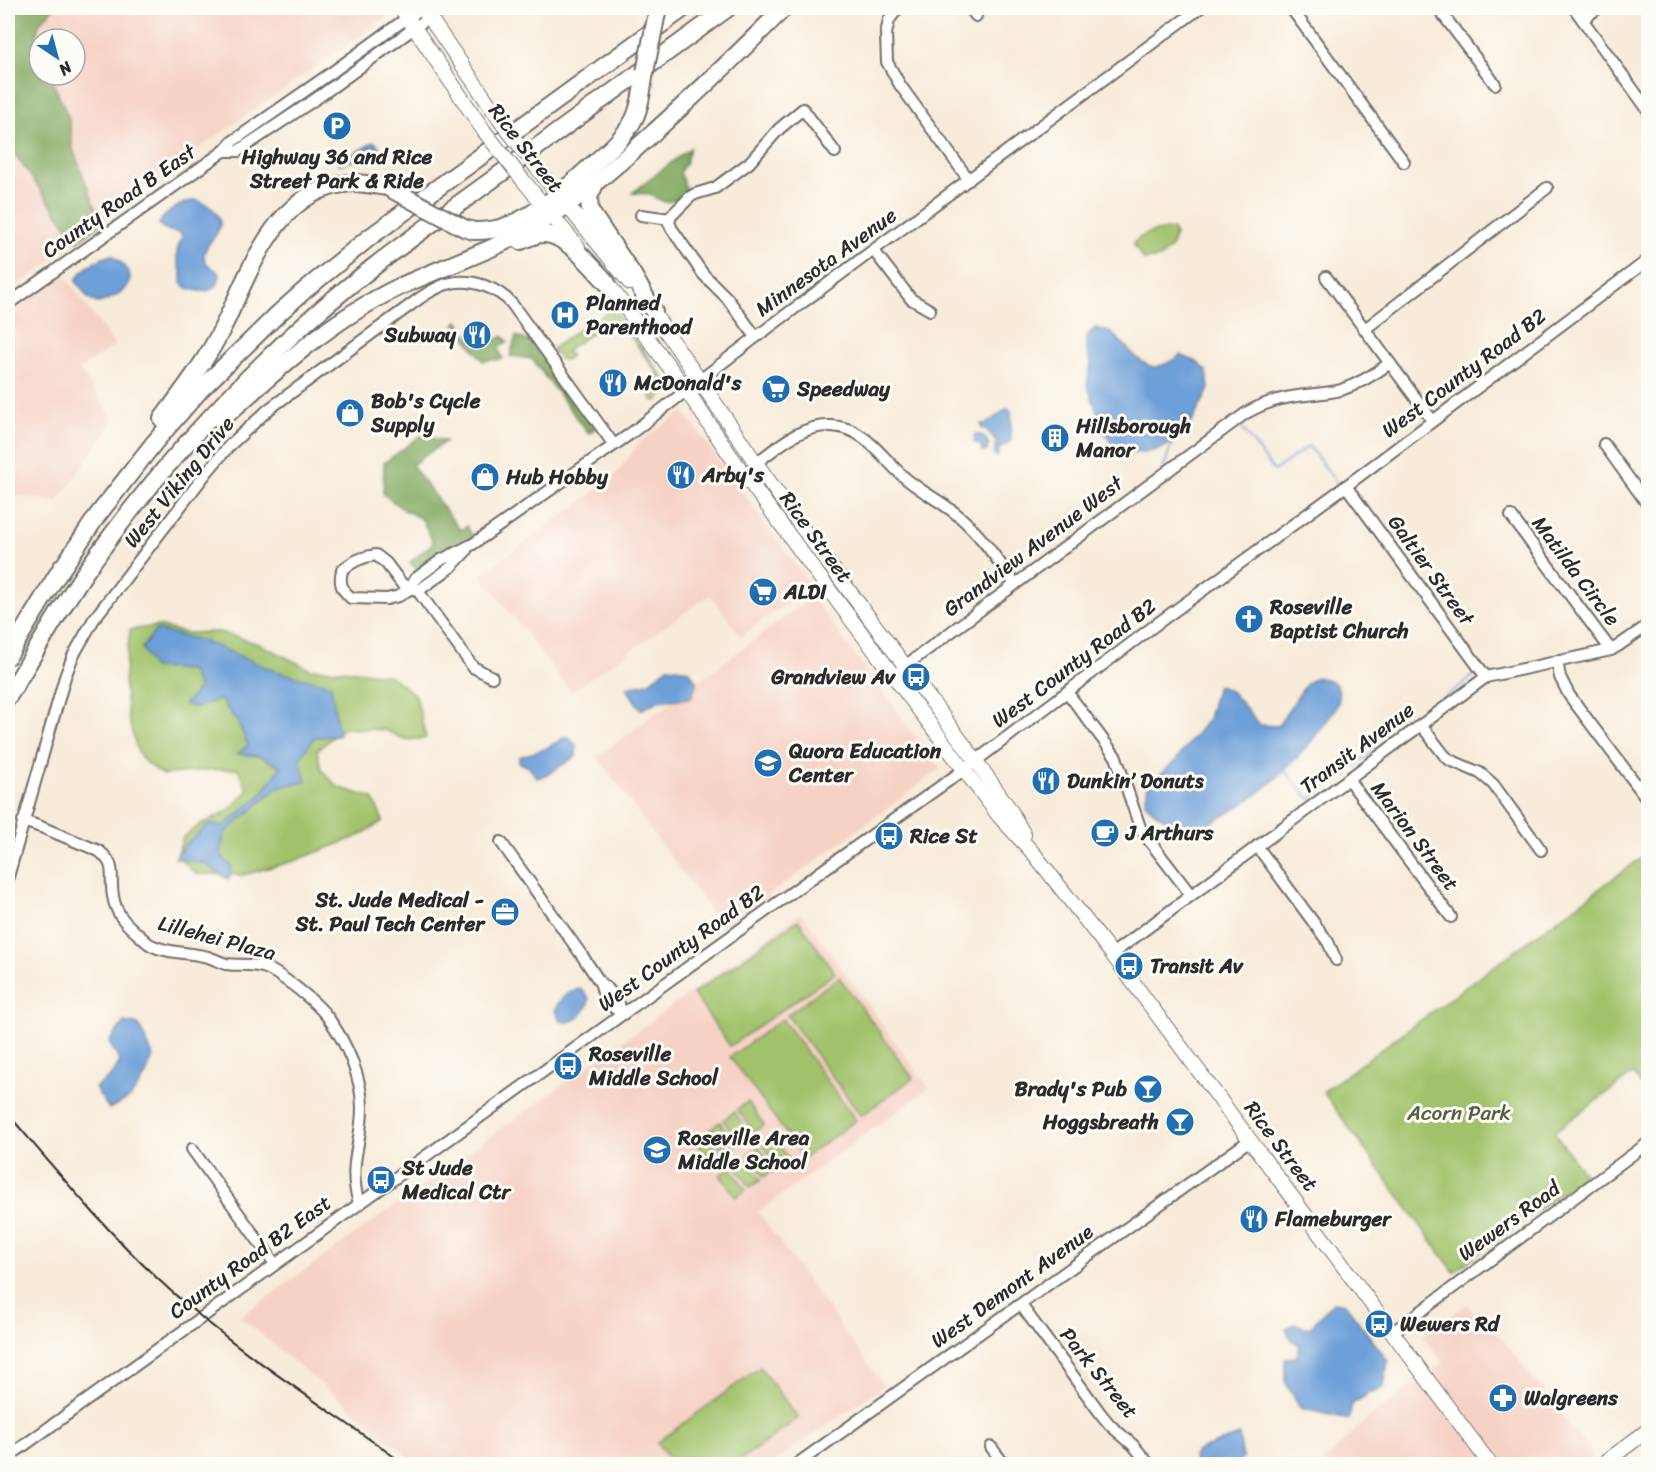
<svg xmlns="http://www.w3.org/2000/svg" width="1656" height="1472" viewBox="0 0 1656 1472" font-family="Sriracha,sans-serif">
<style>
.built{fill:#f6d2c5}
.green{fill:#a1c26a;stroke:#66764a;stroke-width:1.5}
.forest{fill:#80a85e;stroke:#566a44;stroke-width:1.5}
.water{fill:#6d9fd8;stroke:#4c6582;stroke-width:1.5}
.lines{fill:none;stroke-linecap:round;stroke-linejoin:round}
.stream{stroke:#6d9fd8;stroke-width:2}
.minor-casing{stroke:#726e68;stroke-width:14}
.major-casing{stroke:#726e68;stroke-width:16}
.highway-casing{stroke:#726e68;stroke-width:20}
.minor{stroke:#fff;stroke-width:10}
.major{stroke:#fff;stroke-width:14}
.highway{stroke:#fff;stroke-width:16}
.rail{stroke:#2b2b2b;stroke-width:2}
.major-bridge-casing{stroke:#726e68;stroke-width:16;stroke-linecap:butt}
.highway-bridge-casing{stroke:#726e68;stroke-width:20;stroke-linecap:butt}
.major-bridge{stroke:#fff;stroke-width:14}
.highway-bridge{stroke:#fff;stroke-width:16}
.labels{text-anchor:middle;stroke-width:6;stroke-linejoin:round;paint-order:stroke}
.street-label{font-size:21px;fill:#2b2b2b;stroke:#fdfcf7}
.poi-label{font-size:21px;font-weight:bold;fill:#2b2b2b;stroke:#fdfcf7;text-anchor:start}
.park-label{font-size:21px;fill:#546041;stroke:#fdfcf7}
</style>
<rect width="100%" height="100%" fill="#fdfcf7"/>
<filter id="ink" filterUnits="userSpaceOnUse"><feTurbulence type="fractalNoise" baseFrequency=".0167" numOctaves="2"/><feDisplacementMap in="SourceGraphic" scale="12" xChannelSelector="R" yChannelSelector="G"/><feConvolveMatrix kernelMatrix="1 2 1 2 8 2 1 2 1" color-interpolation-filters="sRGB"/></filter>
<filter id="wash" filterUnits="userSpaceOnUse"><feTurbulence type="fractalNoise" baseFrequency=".008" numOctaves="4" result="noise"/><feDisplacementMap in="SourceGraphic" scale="24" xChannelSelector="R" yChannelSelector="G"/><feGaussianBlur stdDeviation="1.35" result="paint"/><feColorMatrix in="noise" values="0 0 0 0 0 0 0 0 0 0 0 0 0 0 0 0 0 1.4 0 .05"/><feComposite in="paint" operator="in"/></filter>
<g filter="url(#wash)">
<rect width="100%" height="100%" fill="#f7ebd9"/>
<!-- built -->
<g class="built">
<path d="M54 8H384L385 9V17L366 32 208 142 104 219 95 206 73 149 69 119 50 75H75V39H39V51L35 42 39 24Z"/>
<path d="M8 145 78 242 8 293Z"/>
<path d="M63 273 115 345 79 370 114 420 58 502 8 494V312Z"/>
<path d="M683 411 811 586 741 636 710 595 571 692 481 575 612 479 641 441Z"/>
<path d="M812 597 940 769 724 929 597 757Z"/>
<path d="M801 913 929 1088 758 1212 884 1386 770 1464H418L240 1317Z"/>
<path d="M1467 1304 1482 1324 1499 1335 1594 1456 1583 1464H1325L1323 1462 1366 1420 1443 1363 1423 1336Z"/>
</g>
<!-- green -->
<g class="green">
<path d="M1173 229 1175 234 1172 246 1160 258 1144 260 1133 244C1143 231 1157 231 1173 229Z"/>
<path d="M613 308 666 381 665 387 668 389 657 401 652 400 651 397 657 377 656 371 622 325 615 323 612 319 566 351 571 356 565 360 560 359 552 349 586 324 584 320 585 318 590 324Z"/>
<path d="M158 626 186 633 220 632 259 644 310 669 358 671 391 676 416 696 426 738 406 740 384 730 344 728 317 750 321 769 338 787 373 798 383 821 359 836 294 861 243 875 196 874 177 856 183 837 200 825 227 811 248 791 238 769 209 770 163 775 146 763 138 753 128 718 124 680 130 630Z"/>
<path d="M1648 853V1094L1633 1074 1554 1132 1585 1175 1454 1272 1323 1092Z"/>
<path d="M798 920 835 973 730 1046 693 994Z"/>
<path d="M839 977 913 1078 861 1116 787 1015Z"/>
<path d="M782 1019 856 1120 804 1158 730 1057Z"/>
<path d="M748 1102 764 1125 754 1132 737 1109Z"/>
<path d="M734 1112 750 1135 739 1142 723 1120Z"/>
<path d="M720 1122 736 1145 725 1152 709 1130Z"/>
<path d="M705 1132 721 1155 711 1162 695 1140Z"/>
<path d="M773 1136 789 1159 779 1167 762 1144Z"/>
<path d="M759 1147 775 1169 764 1177 748 1154Z"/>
<path d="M744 1157 761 1180 750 1187 734 1164Z"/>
<path d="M730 1167 746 1190 736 1197 720 1175Z"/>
<path d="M760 1367 798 1418 735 1464H673L657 1443Z"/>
</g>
<!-- forest -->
<g class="forest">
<path d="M8 8H54L39 24 35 42 39 51V75H50L69 119 73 149 95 206 104 219 99 226 78 242 8 145Z"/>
<path d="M690 148 686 162 680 172 688 195C673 201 664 207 651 194L632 193Z"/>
<path d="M458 321 476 347 487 339 493 342 503 336 508 342 498 348 503 359 483 361 455 324Z"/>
<path d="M516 336 531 342 595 428 589 434 532 359 510 356Z"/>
<path d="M422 435 446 441 412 465 460 530 467 526 473 537 466 544 420 574 410 562 433 543 422 519 404 510 383 494 384 463Z"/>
</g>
<!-- water -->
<g class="water">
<path d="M374 142 377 144 385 158 350 161 339 164V162Z"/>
<path d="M195 200C203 202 211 206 216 213 230 232 203 241 204 257 204 265 215 268 220 274 219 279 219 285 214 288 205 294 188 291 181 283 185 271 175 264 177 252 177 247 181 242 182 237L180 232C171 232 165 231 159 224 165 212 183 202 195 200Z"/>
<path d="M112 255C118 260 130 269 130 278 130 291 108 301 97 303L88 298 76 281C81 269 99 258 112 255Z"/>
<path d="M1095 328C1100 330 1105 330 1109 332 1123 340 1141 368 1155 367 1165 366 1173 360 1181 355L1197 362 1207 371 1209 389 1186 433 1161 449 1143 453 1124 451 1112 444 1106 435 1087 385 1091 364 1087 352V336Z"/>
<path d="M1008 408 1011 411V441L999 449 998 456 994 455 996 441 986 429H982L981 424H986Z"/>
<path d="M975 434 983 436 989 444 987 451 982 452 980 444 974 443Z"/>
<path d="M156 630 204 641 275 671 331 685 339 736 315 737 300 758 306 782 278 787 224 834 221 855 232 867 228 879 205 864 175 858 186 844 209 824 223 826 260 796 281 767 260 756 238 754 248 745 238 723 220 699 195 708 185 704 199 688 190 670 153 668 142 648Z"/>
<path d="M668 667 689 670 697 683 691 698 658 701 641 710 626 687 648 683Z"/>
<path d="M1316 677C1327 679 1338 680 1339 694 1341 705 1329 717 1323 726 1296 763 1266 792 1225 815 1215 820 1204 828 1192 829 1179 829 1152 813 1145 802L1148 786 1176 760 1208 719 1217 685 1231 691 1260 725 1278 726 1306 684Z"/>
<path d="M567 736 576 745V756L550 773 537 778 529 767 519 763V757L545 749Z"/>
<path d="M579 989 583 991 589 998C588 1002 589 1004 586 1008 583 1015 568 1027 560 1020 558 1017 557 1014 555 1011 557 1000 568 992 579 989Z"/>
<path d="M124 1022 139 1025 153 1056 146 1075 130 1098 109 1109 95 1088 110 1077 120 1062 109 1042Z"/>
<path d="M1333 1302 1345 1304 1388 1361 1384 1387 1368 1394 1352 1404 1349 1419 1300 1408 1285 1381V1358L1297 1357 1299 1345 1290 1338 1286 1328 1294 1324 1310 1328Z"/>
<path d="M1239 1435 1243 1458 1236 1464H1196L1193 1456 1199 1450Z"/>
</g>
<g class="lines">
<!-- stream -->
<g class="stream">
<path d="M1239 424 1274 471 1309 446 1340 487"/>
<path d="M1163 469 1173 441"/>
<path d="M1576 652 1602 645"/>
<path d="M1285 771 1310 799 1477 673H1479"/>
</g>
</g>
</g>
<g filter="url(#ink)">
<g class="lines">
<!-- minor casing -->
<g class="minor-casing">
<g id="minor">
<path d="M898 8 889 20 886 34 887 62 900 85 969 180"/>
<path d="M970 8 976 16"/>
<path d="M1291 8 1404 162"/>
<path d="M1438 8 1495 84"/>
<path d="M1574 8 1648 110"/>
<path d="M1583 19 1598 8"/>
<path d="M224 151H238L320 96 442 8"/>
<path d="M641 215 670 219"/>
<path d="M874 251 911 299 930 310"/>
<path d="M1326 277 1432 420"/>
<path d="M8 304 224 151 233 141 331 73 407 18 423 8"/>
<path d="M1365 329 1547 188"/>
<path d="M756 337 727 298 703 274 672 229 669 223 671 216 690 197 695 194 715 188 749 163 779 129 803 109 835 152"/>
<path d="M1604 444 1648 505"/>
<path d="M756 463C779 446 802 424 832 426 866 428 881 457 904 477 921 492 943 502 960 517 982 536 998 561 1015 584"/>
<path d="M1346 486 1486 677"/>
<path d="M1511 516 1611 650"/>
<path d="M418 591 451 567 466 551"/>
<path d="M1557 661 1560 677 1569 695 1648 800"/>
<path d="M901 669 1246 413C1257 407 1268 402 1281 399 1300 394 1321 395 1341 390 1359 384 1375 374 1390 363"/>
<path d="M492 677 473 667 418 591 402 584 386 563 376 555C362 557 353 561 342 570 339 583 341 589 351 598L387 599 399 596 411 588 415 579 441 560 473 544 630 434 756 337 1200 8"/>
<path d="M1067 692 1116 757 1141 830 1191 895"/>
<path d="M1421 725 1445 756 1450 760 1480 773 1493 784 1541 850"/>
<path d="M1348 779 1451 917"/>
<path d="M23 821 41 827 99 851C118 866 109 875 113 896 116 915 126 924 140 936 143 939 147 943 151 945 168 954 190 952 208 957 214 959 220 962 226 964 239 966 252 963 266 968 276 972 284 979 293 985 306 995 320 1006 329 1019 347 1044 362 1078 362 1108 362 1144 347 1165 359 1203"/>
<path d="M501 842 583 957 601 984 608 989 618 1002 623 1014"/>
<path d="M1257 846 1328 942 1336 960"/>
<path d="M8 877 65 677 73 656 94 619 207 472 229 446 269 409 420 298C429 292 440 285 451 283 472 278 498 288 512 304L614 445"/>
<path d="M1112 954 1486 677 1611 650 1618 646 1648 625"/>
<path d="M601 984C603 999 610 1006 623 1014"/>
<path d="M192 1149 275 1264"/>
<path d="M1021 1305 1101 1414 1110 1425 1133 1445 1149 1464"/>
<path d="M1393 1332 1648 1143"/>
<path d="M991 1447 1004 1464"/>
<path d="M8 1457 802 885 965 769 1158 623 1346 486 1648 260"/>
<path d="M797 1464 1250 1140"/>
</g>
</g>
<!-- major casing -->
<g class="major-casing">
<g id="major">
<path d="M401 8 484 131"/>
<path d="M423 8 500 120"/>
<path d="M537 168 630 283"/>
<path d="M522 179 578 247"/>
<path d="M602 276 687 391 730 455 841 606 999 816 1035 855 1112 954 1490 1464"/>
<path d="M648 305 756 463 803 529 976 761 1009 808 1024 835"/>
<path d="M1603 1464 1648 1430"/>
</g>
</g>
<!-- highway casing -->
<g class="highway-casing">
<g id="highway">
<path d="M595 184 589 197 590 211 633 275 654 312"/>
<path d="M474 231C485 231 496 230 506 226 538 215 568 187 592 165 607 152 623 139 633 121 641 107 642 88 645 72"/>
<path d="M521 241C528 238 536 234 544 234 566 234 593 268 607 283"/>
<path d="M162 419C184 389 207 360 223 327 251 270 276 188 351 183 363 183 375 185 387 187"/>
<path d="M221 420C276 370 332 319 399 287 447 265 498 249 543 221 575 201 604 176 633 151 685 105 735 57 784 8"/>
<path d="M57 576 97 516 154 443 201 389 279 313 305 290 370 237 684 8"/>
<path d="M8 656 62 567"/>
<path d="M8 697C34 654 59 610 88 568 146 485 214 409 287 340 346 284 413 237 478 190 562 129 645 68 728 8"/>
</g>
</g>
<!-- minor -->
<use href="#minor" class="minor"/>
<!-- major -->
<use href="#major" class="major"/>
<!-- highway -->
<use href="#highway" class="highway"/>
<!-- rail -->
<path class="rail" d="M8 1114C60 1175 111 1237 171 1291 243 1356 326 1407 404 1464"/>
<!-- major-bridge casing -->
<g class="major-bridge-casing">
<g id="major-bridge">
<path d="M500 120 537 168"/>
<path d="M484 131 522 179"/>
</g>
</g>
<!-- highway-bridge casing -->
<g class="highway-bridge-casing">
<g id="highway-bridge">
<path d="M645 72 658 8"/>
<path d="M387 187 464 228 474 231"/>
</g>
</g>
<!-- major-bridge -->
<use href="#major-bridge" class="major-bridge"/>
<!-- highway-bridge -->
<use href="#highway-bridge" class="highway-bridge"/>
</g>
</g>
<!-- icons -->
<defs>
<g id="parking-disc" transform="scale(1.5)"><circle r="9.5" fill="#1f6fb2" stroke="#fdfcf7"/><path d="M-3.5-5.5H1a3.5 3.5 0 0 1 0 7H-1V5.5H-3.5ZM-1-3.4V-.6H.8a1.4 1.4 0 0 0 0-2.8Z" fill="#fff"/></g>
<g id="hospital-disc" transform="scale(1.5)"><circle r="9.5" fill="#1f6fb2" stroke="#fdfcf7"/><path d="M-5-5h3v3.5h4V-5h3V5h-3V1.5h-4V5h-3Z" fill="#fff"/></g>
<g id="restaurant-disc" transform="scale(1.5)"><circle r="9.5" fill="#1f6fb2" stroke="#fdfcf7"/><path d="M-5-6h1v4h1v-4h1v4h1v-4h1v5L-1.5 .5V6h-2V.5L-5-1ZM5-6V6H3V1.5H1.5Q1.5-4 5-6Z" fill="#fff"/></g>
<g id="supermarket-disc" transform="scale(1.5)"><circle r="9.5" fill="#1f6fb2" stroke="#fdfcf7"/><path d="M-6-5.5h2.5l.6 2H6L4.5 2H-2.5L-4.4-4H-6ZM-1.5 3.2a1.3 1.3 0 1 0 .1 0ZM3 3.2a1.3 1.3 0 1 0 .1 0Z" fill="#fff"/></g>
<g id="shop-disc" transform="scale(1.5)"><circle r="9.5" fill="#1f6fb2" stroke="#fdfcf7"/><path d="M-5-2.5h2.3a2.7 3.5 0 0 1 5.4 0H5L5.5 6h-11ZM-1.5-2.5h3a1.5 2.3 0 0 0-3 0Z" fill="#fff"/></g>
<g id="building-disc" transform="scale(1.5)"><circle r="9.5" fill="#1f6fb2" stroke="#fdfcf7"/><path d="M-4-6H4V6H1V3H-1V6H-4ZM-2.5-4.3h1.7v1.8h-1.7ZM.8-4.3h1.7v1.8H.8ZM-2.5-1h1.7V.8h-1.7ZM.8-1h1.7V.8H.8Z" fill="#fff"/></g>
<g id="church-disc" transform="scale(1.5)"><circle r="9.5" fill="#1f6fb2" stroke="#fdfcf7"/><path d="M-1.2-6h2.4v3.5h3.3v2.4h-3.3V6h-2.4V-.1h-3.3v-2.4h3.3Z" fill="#fff"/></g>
<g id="bus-disc" transform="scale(1.5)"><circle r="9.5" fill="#1f6fb2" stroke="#fdfcf7"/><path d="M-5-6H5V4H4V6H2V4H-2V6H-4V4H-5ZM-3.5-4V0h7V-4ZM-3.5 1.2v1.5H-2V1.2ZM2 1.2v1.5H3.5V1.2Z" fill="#fff"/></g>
<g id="school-disc" transform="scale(1.5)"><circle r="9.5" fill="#1f6fb2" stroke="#fdfcf7"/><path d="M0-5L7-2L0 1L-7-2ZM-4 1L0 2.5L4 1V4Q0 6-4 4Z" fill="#fff"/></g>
<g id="cafe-disc" transform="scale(1.5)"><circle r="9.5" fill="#1f6fb2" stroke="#fdfcf7"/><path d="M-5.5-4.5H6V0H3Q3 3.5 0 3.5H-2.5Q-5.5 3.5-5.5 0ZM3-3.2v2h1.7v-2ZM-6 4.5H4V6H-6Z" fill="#fff"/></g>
<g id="office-disc" transform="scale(1.5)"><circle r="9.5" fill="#1f6fb2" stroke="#fdfcf7"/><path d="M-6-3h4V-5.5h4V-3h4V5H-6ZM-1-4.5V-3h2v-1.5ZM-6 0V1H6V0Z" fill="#fff"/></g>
<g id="bar-disc" transform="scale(1.5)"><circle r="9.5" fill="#1f6fb2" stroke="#fdfcf7"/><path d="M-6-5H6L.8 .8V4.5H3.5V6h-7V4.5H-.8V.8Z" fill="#fff"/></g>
<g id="pharmacy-disc" transform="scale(1.5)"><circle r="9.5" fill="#1f6fb2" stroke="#fdfcf7"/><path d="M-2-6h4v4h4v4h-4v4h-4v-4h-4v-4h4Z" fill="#fff"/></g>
</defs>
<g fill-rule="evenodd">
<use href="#parking-disc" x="337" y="126"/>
<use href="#hospital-disc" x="565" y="315"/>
<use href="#restaurant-disc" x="477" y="335"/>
<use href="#restaurant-disc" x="613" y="383"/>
<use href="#supermarket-disc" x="776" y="389"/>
<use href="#shop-disc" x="350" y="413"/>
<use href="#building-disc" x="1055" y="438"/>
<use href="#restaurant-disc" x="681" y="475"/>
<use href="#shop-disc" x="485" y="477"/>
<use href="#supermarket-disc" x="763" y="592"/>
<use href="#church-disc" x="1249" y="619"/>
<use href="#bus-disc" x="916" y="677"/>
<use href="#school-disc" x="768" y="763"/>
<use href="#restaurant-disc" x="1046" y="781"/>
<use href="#cafe-disc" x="1105" y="833"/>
<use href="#bus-disc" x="889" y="836"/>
<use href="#office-disc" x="505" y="912"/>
<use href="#bus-disc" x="1129" y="966"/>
<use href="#bus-disc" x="568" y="1066"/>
<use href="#bar-disc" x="1148" y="1089"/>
<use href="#bar-disc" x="1180" y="1122"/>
<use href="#school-disc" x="657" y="1150"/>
<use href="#bus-disc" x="381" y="1180"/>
<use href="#restaurant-disc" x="1254" y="1219"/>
<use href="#bus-disc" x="1379" y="1324"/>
<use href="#pharmacy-disc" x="1503" y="1398"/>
</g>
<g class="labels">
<!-- street labels -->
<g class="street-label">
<text transform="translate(526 148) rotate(52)" y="7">Rice Street</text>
<text transform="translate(119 201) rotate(-35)" y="7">County Road B East</text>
<text transform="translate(826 262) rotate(-36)" y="7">Minnesota Avenue</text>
<text transform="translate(1464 373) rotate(-37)" y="7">West County Road B2</text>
<text transform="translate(179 482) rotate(-51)" y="7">West Viking Drive</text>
<text transform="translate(816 537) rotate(54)" y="7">Rice Street</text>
<text transform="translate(1033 546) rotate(-37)" y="7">Grandview Avenue West</text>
<text transform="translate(1431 570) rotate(54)" y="7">Galtier Street</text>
<text transform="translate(1576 571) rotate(53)" y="7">Matilda Circle</text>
<text transform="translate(1074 663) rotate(-37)" y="7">West County Road B2</text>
<text transform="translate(1357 748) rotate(-37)" y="7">Transit Avenue</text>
<text transform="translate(1415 836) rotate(53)" y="7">Marion Street</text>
<text transform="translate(217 938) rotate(15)" y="7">Lillehei Plaza</text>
<text transform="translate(681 948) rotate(-36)" y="7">West County Road B2</text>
<text transform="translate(1281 1146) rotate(53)" y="7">Rice Street</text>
<text transform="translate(1509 1221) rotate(-36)" y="7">Wewers Road</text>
<text transform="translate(250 1257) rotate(-36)" y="7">County Road B2 East</text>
<text transform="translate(1012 1286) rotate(-36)" y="7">West Demont Avenue</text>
<text transform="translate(1099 1373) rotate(51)" y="7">Park Street</text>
</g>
<!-- poi labels -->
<g class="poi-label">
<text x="337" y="164" text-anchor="middle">Highway 36 and Rice<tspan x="337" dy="24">Street Park &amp; Ride</tspan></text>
<text x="586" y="310">Planned<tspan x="586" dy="24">Parenthood</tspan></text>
<text x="456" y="342" text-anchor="end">Subway</text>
<text x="634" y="390">McDonald's</text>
<text x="797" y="396">Speedway</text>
<text x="371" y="408">Bob's Cycle<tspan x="371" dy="24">Supply</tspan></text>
<text x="1076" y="433">Hillsborough<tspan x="1076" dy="24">Manor</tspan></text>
<text x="702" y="482">Arby's</text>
<text x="506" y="484">Hub Hobby</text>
<text x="784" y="599">ALDI</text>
<text x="1270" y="614">Roseville<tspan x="1270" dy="24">Baptist Church</tspan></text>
<text x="895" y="684" text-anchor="end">Grandview Av</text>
<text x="789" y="758">Quora Education<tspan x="789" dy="24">Center</tspan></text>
<text x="1067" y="788">Dunkin’ Donuts</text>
<text x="1126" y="840">J Arthurs</text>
<text x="910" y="843">Rice St</text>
<text x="484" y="907" text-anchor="end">St. Jude Medical -<tspan x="484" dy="24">St. Paul Tech Center</tspan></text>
<text x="1150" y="973">Transit Av</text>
<text x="589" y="1061">Roseville<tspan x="589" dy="24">Middle School</tspan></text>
<text x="1127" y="1096" text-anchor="end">Brady's Pub</text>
<text x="1159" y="1129" text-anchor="end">Hoggsbreath</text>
<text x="678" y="1145">Roseville Area<tspan x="678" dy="24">Middle School</tspan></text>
<text x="402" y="1175">St Jude<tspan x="402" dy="24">Medical Ctr</tspan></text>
<text x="1275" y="1226">Flameburger</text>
<text x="1400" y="1331">Wewers Rd</text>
<text x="1524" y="1405">Walgreens</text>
</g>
<!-- park labels -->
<g class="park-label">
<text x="1459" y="1120">Acorn Park</text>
</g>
</g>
<!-- margin -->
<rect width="1656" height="1472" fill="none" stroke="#fdfcf7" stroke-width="30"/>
<!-- north arrow -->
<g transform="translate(57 57) rotate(144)"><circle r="28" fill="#fdfcf7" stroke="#a9a8a5" stroke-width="1.5"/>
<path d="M0-4.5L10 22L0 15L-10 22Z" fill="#1f6fb2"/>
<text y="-9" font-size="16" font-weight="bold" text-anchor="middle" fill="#2b2b2b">N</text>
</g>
</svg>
